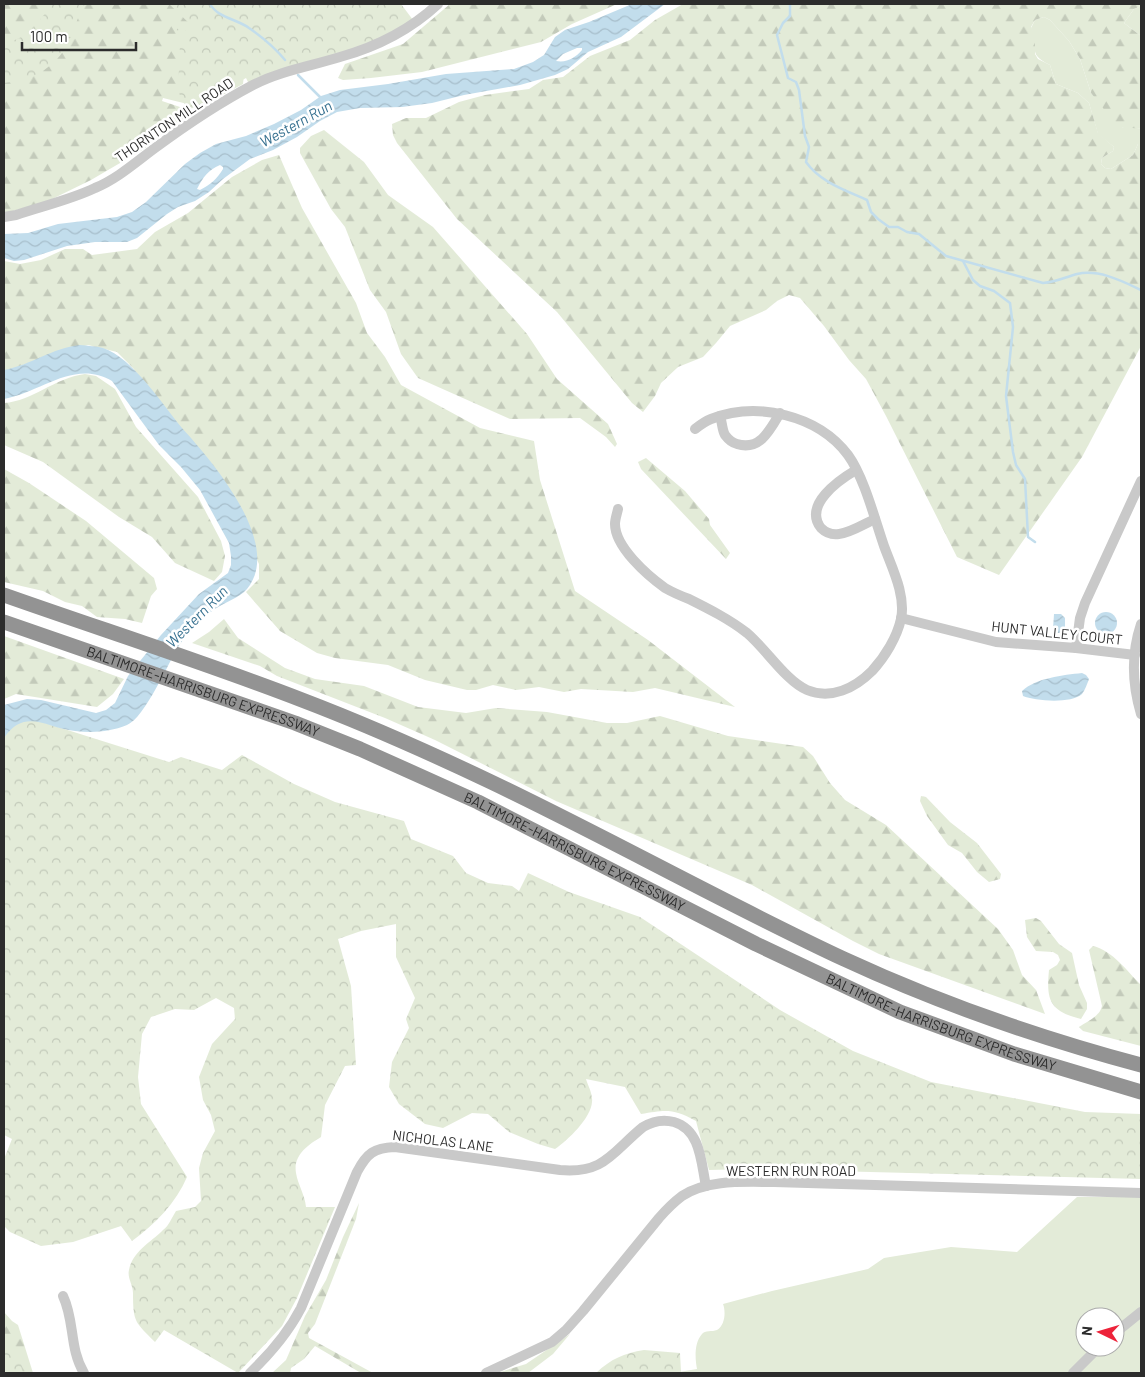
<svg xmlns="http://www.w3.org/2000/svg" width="1145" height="1377" viewBox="0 0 1145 1377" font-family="Barlow,sans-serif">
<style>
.grass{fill:#e3ebd8;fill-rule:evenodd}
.forest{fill:url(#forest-firs)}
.park{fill:url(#park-crowns)}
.water{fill:url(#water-waves);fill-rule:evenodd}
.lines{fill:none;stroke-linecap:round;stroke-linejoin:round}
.stream{stroke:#c2ddec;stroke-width:2.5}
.minor{stroke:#c9c9c9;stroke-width:10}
.highway{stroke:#939393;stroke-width:15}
.labels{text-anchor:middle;stroke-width:5;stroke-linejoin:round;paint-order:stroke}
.street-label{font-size:14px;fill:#2c2c2c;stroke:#fff}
.water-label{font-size:15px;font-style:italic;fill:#377190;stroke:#fff}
</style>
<defs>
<pattern id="forest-firs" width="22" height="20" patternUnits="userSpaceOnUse" patternTransform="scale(1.25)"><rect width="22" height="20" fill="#e3ebd8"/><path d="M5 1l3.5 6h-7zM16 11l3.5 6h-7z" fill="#c3caba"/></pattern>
<pattern id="park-crowns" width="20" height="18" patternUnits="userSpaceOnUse" patternTransform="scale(1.25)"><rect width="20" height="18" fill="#e3ebd8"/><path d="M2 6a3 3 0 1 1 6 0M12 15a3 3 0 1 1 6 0" fill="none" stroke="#c3caba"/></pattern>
<pattern id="water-waves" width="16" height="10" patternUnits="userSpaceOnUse" patternTransform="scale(1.25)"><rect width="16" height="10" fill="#c2ddec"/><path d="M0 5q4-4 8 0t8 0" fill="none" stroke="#a7becb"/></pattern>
</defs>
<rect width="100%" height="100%" fill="#fff"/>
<!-- grass -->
<g class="grass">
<path d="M1141 6V36L1124 23 1134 9Z"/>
<path d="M1044 17 1050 20 1069 41 1080 59 1091 93 1123 128 1133 127 1141 129V144H1138L1133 155 1111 169 1105 168 1101 164 1102 158 1113 151 1114 147 1098 134 1089 103 1078 93 1056 84 1050 65C1024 52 1042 48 1031 28L1035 20Z"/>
<path d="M1077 1197H1141V1373H623L634 1368 679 1372 697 1369C695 1359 694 1343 702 1334 705 1330 712 1332 717 1330 725 1325 726 1312 723 1304L772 1291 868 1269 884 1258 951 1247 1017 1252ZM1085 1317H1115V1347H1085Z"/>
</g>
<!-- forest -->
<g class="forest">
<path d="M4 4H211L244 74 243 84 219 97 204 108 163 98 162 101 183 108 191 114 173 125 144 149 91 180 42 204 4 213Z"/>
<path d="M450 4H617L572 24 541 42 422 72 371 78 343 80 338 78 345 64 403 44Z"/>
<path d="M683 4H1141V6L1134 9 1124 23 1141 36V129C1133 127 1126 129 1118 127L1091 93 1080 59 1069 41 1050 20 1044 17 1035 20 1031 27 1035 34V54L1038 59 1050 65 1056 84 1078 93 1089 103 1098 133 1114 147 1113 151 1102 158 1101 164 1105 168 1111 169 1133 155 1138 144H1141V346L1082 457 999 575 957 557 886 416 866 379 849 360 824 326 800 298 789 295 777 301 766 310 730 326 716 343 703 357 678 367 661 383 655 396 643 412 632 403 557 312 457 219 397 143 393 135 392 124 406 118H426L459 102 485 95 529 89 543 80 563 77 590 56 630 40 655 20Z"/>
<path d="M324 130 364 162 388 195 433 227 527 334 557 379 608 424 617 444 615 447 606 437 580 418 510 419 418 378 401 354 386 312 370 290 345 227 331 209 300 153V148L311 136Z"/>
<path d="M279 155 302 208 356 303 367 333 385 357 401 385 480 428 534 441 540 480 575 591 648 640 735 707 655 688 633 692 581 689 564 692 539 687 516 690 493 685 476 690H467L425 680 388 665 335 658 317 653 280 631 246 592 259 579V564L236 516 133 368 117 352 88 345 45 357 4 372V261L20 264 41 260 65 249H83L92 255 137 249 155 232 188 213 232 177 262 160Z"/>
<path d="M85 374 96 376 115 389 136 427 198 497 221 541 225 556 222 572 214 581 175 563 152 537 119 517 43 462 4 445V403C33 401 54 378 85 374Z"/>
<path d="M646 458 685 491 709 519 710 525 730 553 726 559 641 469 638 462Z"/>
<path d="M4 469 29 483 86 521 154 578 157 589 151 596 142 623 125 619 97 617 82 606 65 602 43 591 4 582Z"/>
<path d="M224 619 238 638 285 668 315 679 364 686 418 707 466 713 496 708 547 712 607 723H627L660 716 728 736 803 747 813 756 830 783 845 800 886 825 998 929 1013 950 1022 975 1036 990 1045 1014 879 954 853 941 752 885 556 801 435 740 385 718 277 676 260 666 192 643 209 632Z"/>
<path d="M4 636 124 679 113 694 97 707 16 694 4 699Z"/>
<path d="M921 796 926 797 950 822 977 843 1001 874 1000 879 989 882 977 872 962 853 948 845 927 816 920 801Z"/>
<path d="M1036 918 1041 921 1059 944 1072 953 1079 985 1087 1003V1009L1081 1019C1050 1011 1046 1001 1049 970L1057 965 1060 960 1058 955 1053 952 1036 951 1027 937 1025 920Z"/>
<path d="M1093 946C1113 951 1127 971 1141 985V1046L1083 1031 1079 1027C1088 1021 1100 1016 1102 1006L1089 950Z"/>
<path d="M359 1203 356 1219 315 1324 308 1333 309 1338 373 1373H361L315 1346 304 1359 291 1368 290 1373H272L286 1360 305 1316 326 1280 343 1237Z"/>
<path d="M4 1312 12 1321 18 1325 33 1373H4Z"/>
<path d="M570 1334 553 1354 528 1373H497L526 1364Z"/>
</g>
<!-- park -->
<g class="park">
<path d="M53 4H85C78 14 76 26 71 36 60 66 34 80 4 83V45L28 34Z"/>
<path d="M169 4H401L413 20 363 47 249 84 246 78 191 109 187 108 181 98 178 90 180 44 174 27 184 32 191 25Z"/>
<path d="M4 710 169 762 181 757 222 770 242 755 294 784 335 802 404 821 411 839 453 856 466 873 488 883 512 886 519 891 528 873 569 892 640 917 780 1010 853 1051 931 1082 1085 1112 1141 1114V1179L748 1169 709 1170 696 1121C673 1108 665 1110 641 1114L625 1087 586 1079C588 1086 593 1094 592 1102 591 1118 568 1140 555 1149L538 1144 509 1132 488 1114 472 1113 443 1128 425 1124 399 1104 389 1087 392 1062 409 1028 406 1019 415 998 396 957V924L361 931 338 939 351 986 356 1065 345 1066 325 1105 321 1137C308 1145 293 1155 296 1173 298 1185 305 1195 306 1207H335L297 1298 282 1326 238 1373 164 1330 155 1342C135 1322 133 1322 133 1293 133 1285 127 1278 129 1270 133 1251 150 1243 163 1230 169 1226 172 1217 176 1211L195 1207 201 1201 199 1168 203 1153 215 1131 211 1115 203 1100 199 1077 212 1044 235 1019 234 1008 216 998 194 1010 175 1009 151 1017 142 1034 138 1077 141 1104 187 1177C176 1203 155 1224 132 1241L121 1226 73 1242 41 1246 10 1232 4 1226V1159L12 1139 4 1135Z"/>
<path d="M4 1338C15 1346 21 1360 23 1373H4Z"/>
<path d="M644 1350 680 1353 681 1372 661 1373 647 1370 632 1373H596C611 1359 624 1353 644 1350Z"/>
</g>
<!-- water -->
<g class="water">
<path d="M632 4H665L621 37 588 52 568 69 555 75 520 85 464 95 432 103 402 107 360 108 337 112 320 121 297 137 273 150 250 159 223 179 209 192 195 201 178 207 167 214 137 238 127 242H95L67 246 24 260 14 261 4 258V234L28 233 58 224 117 217 132 212 146 202 185 164 200 153 216 144 246 136 274 124 301 110 321 96 340 90 388 84 446 74 514 69 533 62 544 55 555 37 565 30 589 22ZM577 48H582V50C575 58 567 63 556 61L563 54ZM220 165 223 167V169C217 179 210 185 200 190L197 189C203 177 208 170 220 165Z"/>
<path d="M80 345C88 346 96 346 103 348 133 358 162 404 182 428 211 460 284 544 247 589 239 598 225 602 215 609 203 617 189 631 180 644 169 661 145 718 127 725 110 732 93 733 75 731 46 728 25 707 4 738V705L27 699 41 700 96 713 106 710 115 703 128 676 161 635 199 594 228 573 231 565V556L229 543 200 490 181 467 159 445 112 381C74 359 42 392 4 399V370C31 365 52 348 80 345Z"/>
<circle cx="1106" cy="623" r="11"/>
<path d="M1054 614H1061L1065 618V629L1061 633H1056L1053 629Z"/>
<path d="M1082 673 1086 675 1089 679C1087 684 1085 690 1082 694 1071 704 1035 701 1023 696L1022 691C1036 678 1063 675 1082 673Z"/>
</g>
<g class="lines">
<!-- stream -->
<g class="stream">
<path d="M210 4C218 18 237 19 249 28 262 37 275 48 285 60"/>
<path d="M790 4V16L783 23 777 35 788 78 796 82 799 90 805 136 809 147 806 162C820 182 845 190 867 200L871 212 878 219 889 227H898L907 232 919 234 946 256 1043 283C1056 282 1066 277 1077 274 1099 269 1122 281 1141 290"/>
<path d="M298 75 322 99"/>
<path d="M963 261 973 280 980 286 994 291 1010 303 1013 327 1006 396 1013 452 1016 465 1025 479 1028 537 1035 542"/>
</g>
<!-- minor -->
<g class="minor">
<path d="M4 217 16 215C42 206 70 200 95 188 117 179 136 162 155 148 186 125 219 103 253 85 280 71 311 66 340 57 376 47 410 30 438 4"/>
<path d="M720 416C722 421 722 430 725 435 728 439 733 443 737 444 760 451 770 430 780 413"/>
<path d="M856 470C839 480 803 505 821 528 826 533 832 535 839 534 850 533 864 524 875 519"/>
<path d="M618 509C617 514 615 519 615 524 615 547 647 575 665 588 672 592 681 596 689 599 709 609 729 619 747 633 766 649 786 681 807 690 831 700 855 688 872 671 885 657 897 637 901 619 906 595 892 568 884 546 875 520 864 477 848 455 818 415 757 401 711 419 706 421 700 425 695 429"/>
<path d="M901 618 996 642 1076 648 1135 655"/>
<path d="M1141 624C1131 654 1132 684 1141 714"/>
<path d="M1076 648 1080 618 1085 603 1141 481"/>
<path d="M63 1296C75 1321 69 1348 84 1373"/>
<path d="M1115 1333 1141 1312"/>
<path d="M250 1373C271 1353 288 1333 301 1308L357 1172C367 1153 374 1148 395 1147L560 1170C605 1174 612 1152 643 1127 653 1121 663 1119 674 1122 701 1130 701 1163 706 1186"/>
<path d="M486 1373 552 1342 566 1330 583 1311 659 1218C666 1210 674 1202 682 1196 708 1179 745 1182 774 1182L1141 1193"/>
<path d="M1073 1373 1099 1347"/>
</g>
<!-- highway -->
<g class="highway">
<path d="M4 595C103 630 204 662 302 700 365 724 428 752 489 781 609 838 724 903 844 959 939 1003 1040 1038 1141 1065"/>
<path id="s1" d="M4 622 295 723 360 749 478 802 756 944 900 1012 1014 1054 1141 1092"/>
</g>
</g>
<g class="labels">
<!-- street labels -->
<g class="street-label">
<text transform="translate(174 120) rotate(-34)" y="5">THORNTON MILL ROAD</text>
<text transform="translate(1057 633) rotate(6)" y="5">HUNT VALLEY COURT</text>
<text dy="5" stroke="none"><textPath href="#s1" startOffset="211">BALTIMORE-HARRISBURG EXPRESSWAY</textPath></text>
<text dy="5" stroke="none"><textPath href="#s1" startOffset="616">BALTIMORE-HARRISBURG EXPRESSWAY</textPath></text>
<text dy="5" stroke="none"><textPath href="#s1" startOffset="1021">BALTIMORE-HARRISBURG EXPRESSWAY</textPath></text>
<text transform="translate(443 1141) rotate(7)" y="5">NICHOLAS LANE</text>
<text x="791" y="1176">WESTERN RUN ROAD</text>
</g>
<!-- water labels -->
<g class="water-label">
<text transform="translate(296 124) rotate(-29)" y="5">Western Run</text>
<text transform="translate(197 617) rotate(-45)" y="5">Western Run</text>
</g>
</g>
<!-- border -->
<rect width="1145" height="1377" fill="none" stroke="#2c2c2c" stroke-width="10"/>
<!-- north arrow -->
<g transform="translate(1100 1332) rotate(275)"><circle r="24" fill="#ffffff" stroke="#ababab"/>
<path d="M0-4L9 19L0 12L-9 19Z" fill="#ed233a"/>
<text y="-8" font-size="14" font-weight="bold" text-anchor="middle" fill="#2c2c2c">N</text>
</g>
<!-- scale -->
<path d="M22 42v8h114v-8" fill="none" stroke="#2c2c2c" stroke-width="2.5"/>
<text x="30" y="42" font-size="15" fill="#2c2c2c" stroke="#ffffff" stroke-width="4" paint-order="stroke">100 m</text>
</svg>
